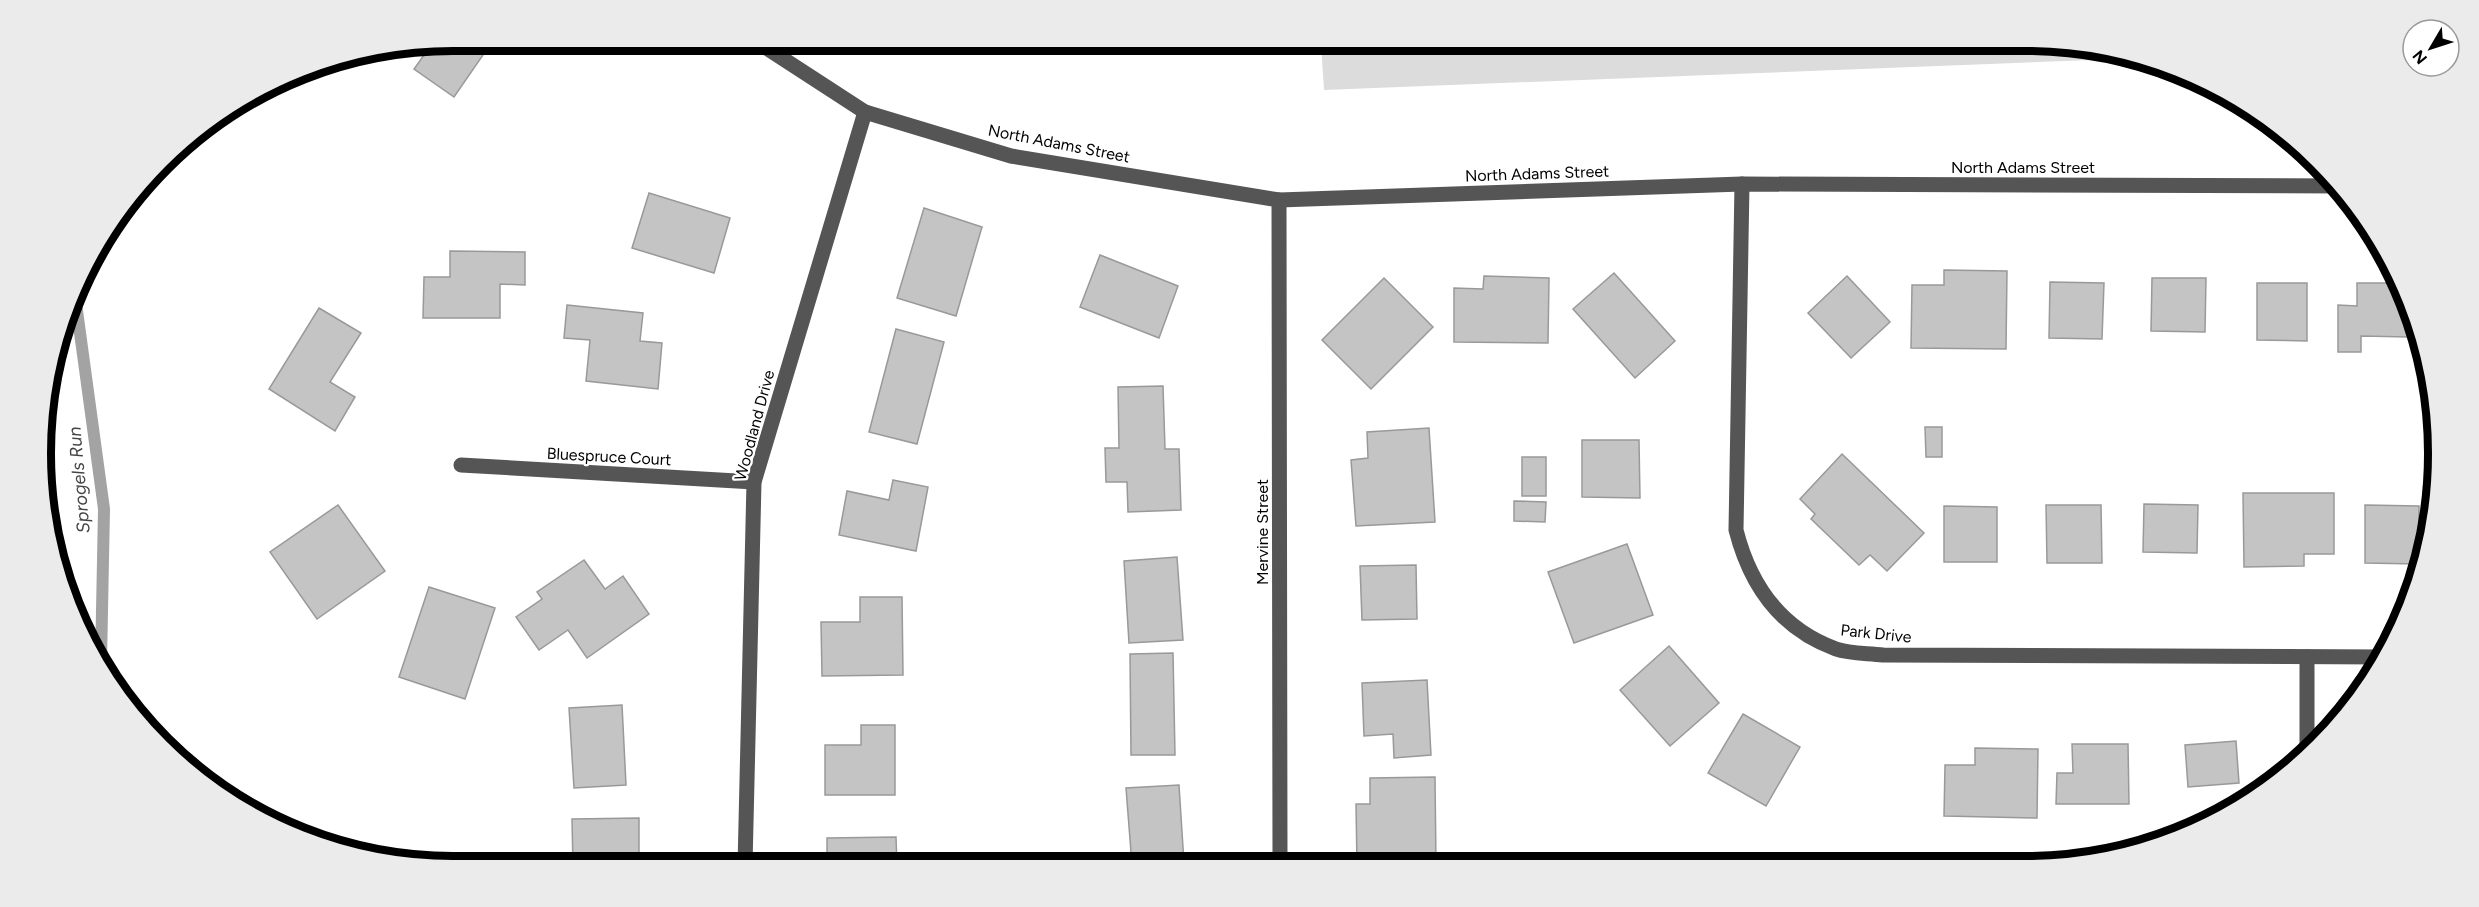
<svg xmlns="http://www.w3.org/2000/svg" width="2479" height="907" viewBox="0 0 2479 907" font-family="Figtree,sans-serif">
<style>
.green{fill:#dcdcdc}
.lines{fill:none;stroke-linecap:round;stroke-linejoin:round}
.stream{stroke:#a3a3a3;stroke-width:12}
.building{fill:#c4c4c4;stroke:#999;stroke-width:1.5}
.minor{stroke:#555;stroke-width:15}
.labels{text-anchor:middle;stroke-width:4.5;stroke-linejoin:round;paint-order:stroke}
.street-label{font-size:16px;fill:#000;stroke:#fff}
.water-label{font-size:18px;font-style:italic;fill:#444;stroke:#fff}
.rim{fill:none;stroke:#000;stroke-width:8}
</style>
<rect width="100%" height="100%" fill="#fff"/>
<!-- green -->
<path class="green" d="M2025 41 2132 54 2142 58 1324 90 1321 44Z"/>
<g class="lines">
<!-- stream -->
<path class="stream" d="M75 296 104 509 101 662"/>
</g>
<!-- building -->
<g class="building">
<path d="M429 48H473L483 55 454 97 414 69Z"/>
<path d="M649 193 730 218 714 273 632 248Z"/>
<path d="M924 208 982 227 956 316 897 298Z"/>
<path d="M450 251 525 252V285L500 284V318H423L424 277H450Z"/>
<path d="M1100 255 1178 286 1159 338 1080 307Z"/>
<path d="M1944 270 2007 271 2006 349 1911 348 1912 285H1944Z"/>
<path d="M1614 273 1675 341 1635 378 1573 309Z"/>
<path d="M1484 276 1549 278 1548 343 1454 342V288L1483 289Z"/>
<path d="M1847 276 1890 322 1851 358 1808 313Z"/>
<path d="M1384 278 1433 327 1371 389 1322 340Z"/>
<path d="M2152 278H2206L2205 332 2151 331Z"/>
<path d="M2050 282 2104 283 2102 339 2049 338Z"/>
<path d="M2257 283H2307V341L2257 340Z"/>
<path d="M2357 283H2400L2409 304V337L2361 336V352H2338V305L2357 306Z"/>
<path d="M567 305 643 313 640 341 662 343 658 389 586 381 590 340 564 338Z"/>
<path d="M319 308 361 333 330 382 355 397 335 431 269 389Z"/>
<path d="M896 329 944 342 917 444 869 432Z"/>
<path d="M1163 386 1165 449H1179L1181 510 1128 512 1127 482H1106L1105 448H1119L1118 387Z"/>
<path d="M1925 427H1942V457H1926Z"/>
<path d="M1429 428 1435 522 1356 526 1351 460 1368 458 1367 432Z"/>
<path d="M1582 440H1639L1640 498 1582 497Z"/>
<path d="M1842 454 1924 533 1887 571 1870 555 1859 565 1811 519 1815 514 1800 499Z"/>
<rect x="1522" y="457" width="24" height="39"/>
<path d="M893 480 928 487 916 551 839 535 847 491 889 500Z"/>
<path d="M2243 493H2334V554H2304V566L2244 567Z"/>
<path d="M1514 501 1546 502 1545 522 1514 521Z"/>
<path d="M2144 504 2198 505 2197 553 2143 552Z"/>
<path d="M338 505 385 571 317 619 270 552Z"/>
<path d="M2046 505H2101L2102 563H2047Z"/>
<path d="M2365 505 2419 506 2418 564 2365 563Z"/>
<path d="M1944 506 1997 507V562H1944Z"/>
<path d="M1627 544 1653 615 1574 643 1548 572Z"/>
<path d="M1177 557 1183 640 1129 643 1124 561Z"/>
<path d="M584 560 605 589 623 576 649 614 587 658 568 630 539 650 516 617 542 599 537 592Z"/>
<path d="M1416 565 1417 619 1362 620 1360 566Z"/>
<path d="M429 587 495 608 465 699 399 677Z"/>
<path d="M860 597H902L903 675 822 676 821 622H860Z"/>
<path d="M1669 646 1719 703 1670 746 1620 690Z"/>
<path d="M1173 653 1175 755H1131L1130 654Z"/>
<path d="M1427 680 1431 755 1394 758 1393 734 1364 736 1362 683Z"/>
<path d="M622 705 626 785 574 788 569 708Z"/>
<path d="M1743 714 1800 747 1766 806 1708 773Z"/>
<path d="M861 725H895V795H825V745H861Z"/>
<path d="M2236 741 2239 783 2188 787 2185 745Z"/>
<path d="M2072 744H2128L2129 804H2056L2057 773H2073Z"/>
<path d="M1975 748 2038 749 2037 818 1944 816 1945 765H1975Z"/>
<path d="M1435 777 1436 864 1357 865 1356 804H1370V778Z"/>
<path d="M1179 785 1184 863 1132 865 1126 788Z"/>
<path d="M639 818V856H604V866H573L572 819Z"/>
<path d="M896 837 897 866H827V838Z"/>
</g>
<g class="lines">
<!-- minor -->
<g class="minor">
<path d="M765 47 865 112 1011 156 1279 200 1742 184 2340 186"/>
<path d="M1742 184 1736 530C1750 585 1781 629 1836 649 1850 654 1868 653 1883 655L2384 657"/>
<path d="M1279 200 1280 865"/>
<path d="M461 465 754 482"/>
<path d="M2307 753V657"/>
<path d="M745 866 754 482 865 112"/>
</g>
</g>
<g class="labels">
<!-- street labels -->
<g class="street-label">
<text transform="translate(1059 143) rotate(11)" y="6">North Adams Street</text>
<text x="2023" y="173">North Adams Street</text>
<text transform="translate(1537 173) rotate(-2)" y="6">North Adams Street</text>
<text transform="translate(754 425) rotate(-75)" y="6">Woodland Drive</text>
<text transform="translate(609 456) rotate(3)" y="6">Bluespruce Court</text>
<text transform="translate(1262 532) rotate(-90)" y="6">Mervine Street</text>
<text transform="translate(1876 633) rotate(6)" y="6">Park Drive</text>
</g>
<!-- water labels -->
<g class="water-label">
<text transform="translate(79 480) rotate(-95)" y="6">Sprogels Run</text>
</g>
</g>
<!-- crop -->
<path d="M0 0H2479V907H0ZM453 51H2026A402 402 0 0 1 2428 453V454A402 402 0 0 1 2026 856H453A402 402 0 0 1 51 454V453A402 402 0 0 1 453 51Z" fill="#ebebeb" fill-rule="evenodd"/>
<path class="rim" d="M453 51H2026A402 402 0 0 1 2428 453V454A402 402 0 0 1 2026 856H453A402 402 0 0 1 51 454V453A402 402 0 0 1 453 51Z"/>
<!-- north arrow -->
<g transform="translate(2431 48) rotate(231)"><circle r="28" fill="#ffffff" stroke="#999999" stroke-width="1.5"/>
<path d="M0-4.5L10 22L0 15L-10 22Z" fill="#000000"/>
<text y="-9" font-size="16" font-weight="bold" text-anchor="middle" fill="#000000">N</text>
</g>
</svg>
